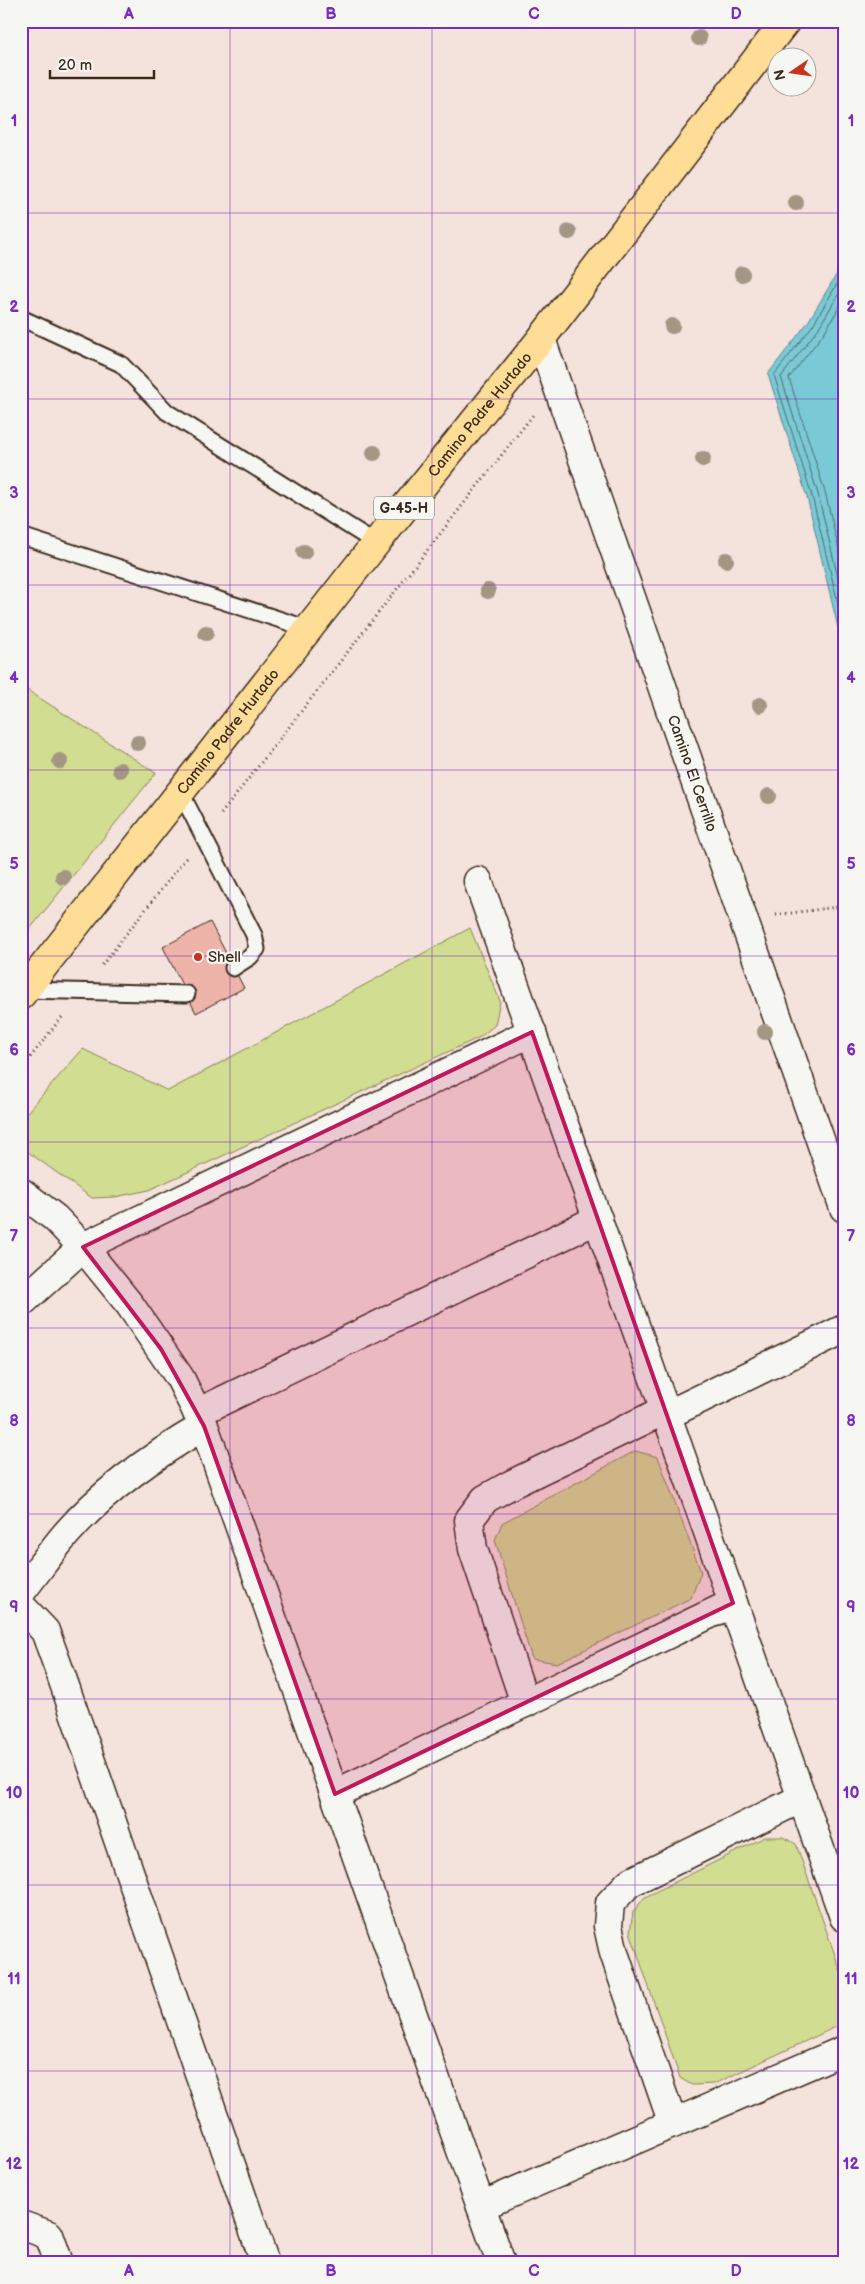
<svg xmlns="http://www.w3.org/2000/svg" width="865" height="2284" viewBox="0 0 865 2284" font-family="'Balsamiq Sans',sans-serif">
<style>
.green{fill:#d1dd90;stroke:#868457}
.water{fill:#79c9d6;stroke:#60898c}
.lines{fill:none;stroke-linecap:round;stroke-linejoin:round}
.shore{stroke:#546a68;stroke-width:1}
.building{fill:#eeb3a9;stroke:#3b2a1e}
.service-casing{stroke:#3b2a1e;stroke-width:19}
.minor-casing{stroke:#3b2a1e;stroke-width:31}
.primary-casing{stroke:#3b2a1e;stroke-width:31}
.path{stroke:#3b2a1e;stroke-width:3;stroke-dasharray:1 4;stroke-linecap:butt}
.service{stroke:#f6f6f2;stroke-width:15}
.minor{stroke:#f6f6f2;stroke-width:28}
.primary{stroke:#fedd96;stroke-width:28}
.tree{fill:#a39683}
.marked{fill:#c2185b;fill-opacity:0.2;stroke:#c2185b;stroke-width:4;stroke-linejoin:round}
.grid{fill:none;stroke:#7b2cbf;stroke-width:1;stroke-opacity:0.55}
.poi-dot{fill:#c8321e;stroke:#f6f6f2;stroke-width:2}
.labels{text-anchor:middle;stroke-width:4.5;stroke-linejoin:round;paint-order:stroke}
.shield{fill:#f6f6f2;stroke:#73675e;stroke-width:1}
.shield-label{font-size:14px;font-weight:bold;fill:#3b2a1e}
.street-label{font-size:15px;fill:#3b2a1e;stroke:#f6f6f2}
.poi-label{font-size:15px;fill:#3b2a1e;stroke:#f6f6f2;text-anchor:start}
.neatline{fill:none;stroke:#7b2cbf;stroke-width:2}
.grid-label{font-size:16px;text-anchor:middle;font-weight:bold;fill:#7b2cbf}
</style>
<rect width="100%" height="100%" fill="#f4e2dc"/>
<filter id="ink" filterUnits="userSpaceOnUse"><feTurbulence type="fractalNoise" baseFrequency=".02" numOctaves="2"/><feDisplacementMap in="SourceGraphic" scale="10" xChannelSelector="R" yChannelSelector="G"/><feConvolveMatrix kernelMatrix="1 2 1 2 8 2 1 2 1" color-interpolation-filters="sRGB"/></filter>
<g filter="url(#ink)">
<!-- green -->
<g class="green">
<path d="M21 686 156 773 21 940Z"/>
<path d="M470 928 500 1001 495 1025 480 1037 149 1190 115 1197 92 1198 21 1147V1119L83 1049 168 1091Z"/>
<path d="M635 1451 658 1457 701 1572 691 1598 557 1663 532 1659 495 1540 502 1523Z"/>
<path d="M765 1837H783L796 1844 844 1981V2021L840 2025 714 2084 692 2085 680 2078 630 1932 633 1912 645 1897Z"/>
</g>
<!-- water -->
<path class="water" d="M844 262V639L838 628 807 497 768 374 808 322Z"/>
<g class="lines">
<!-- shore -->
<g class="shore">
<path d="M844 272 813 325 774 375 812 496 844 628"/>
<path d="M844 285 818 329 781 377 818 494 844 603"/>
<path d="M844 299 824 333 789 378 825 492 844 571"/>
</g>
</g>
<!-- building -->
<path class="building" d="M210 922 244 988 196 1013 163 947Z"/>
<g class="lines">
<!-- service casing -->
<g class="service-casing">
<g id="service">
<path d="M21 318 121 364 167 412 376 543"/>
<path d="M21 536 309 629"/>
<path d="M181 793 254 935 257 949 250 957 233 968"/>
<path d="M25 990 187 994"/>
</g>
</g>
<!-- minor casing -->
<g class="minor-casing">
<g id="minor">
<path id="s1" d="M541 339 844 1208"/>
<path d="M478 881 844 1917"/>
<path d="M21 1192 55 1218 83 1247 130 1305 180 1378 204 1426 501 2263"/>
<path d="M21 1303 83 1247 532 1032"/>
<path d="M197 1413 598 1219"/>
<path d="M667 1415 844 1329"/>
<path d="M21 1592C36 1573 50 1553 66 1534 104 1490 154 1455 204 1426"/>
<path d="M21 1606 45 1631 60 1672 265 2263"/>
<path d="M525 1703 473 1549 469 1520 485 1499 512 1484 665 1410"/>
<path d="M335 1794 733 1603"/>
<path d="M673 2124 614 1953 608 1926 610 1903 629 1883 802 1798"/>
<path d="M481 2206 844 2050"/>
<path d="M21 2225 49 2235 59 2263"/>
</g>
</g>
<!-- primary casing -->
<g class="primary-casing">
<g id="primary">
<path id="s2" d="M21 995 376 543 541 339 786 21"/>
</g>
</g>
<!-- path -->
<g class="path">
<path d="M221 814 533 415"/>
<path d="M776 915 844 906"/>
<path d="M102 965 186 858"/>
<path d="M21 1069 62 1017"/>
</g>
<!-- service -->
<use href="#service" class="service"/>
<!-- minor -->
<use href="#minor" class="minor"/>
<!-- primary -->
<use href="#primary" class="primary"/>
</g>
<!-- trees -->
<g class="tree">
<circle cx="699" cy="38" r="8"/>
<circle cx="796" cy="203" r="8"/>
<circle cx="569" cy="232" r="8"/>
<circle cx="742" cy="274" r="8"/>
<circle cx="672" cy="326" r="8"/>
<circle cx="374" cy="453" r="8"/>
<circle cx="703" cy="459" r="8"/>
<circle cx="304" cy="552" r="8"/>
<circle cx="726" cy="560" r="8"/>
<circle cx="488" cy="591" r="8"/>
<circle cx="206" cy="633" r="8"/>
<circle cx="760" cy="705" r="8"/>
<circle cx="138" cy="743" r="8"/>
<circle cx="60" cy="761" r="8"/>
<circle cx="120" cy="770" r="8"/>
<circle cx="769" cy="796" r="8"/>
<circle cx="63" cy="877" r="8"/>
<circle cx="765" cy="1032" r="8"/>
</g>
</g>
<!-- marked area -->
<path class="marked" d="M532 1032 733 1603 335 1794 204 1426 161 1349 83 1247Z"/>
<!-- grid -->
<path class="grid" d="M230 21V2263M432 21V2263M635 21V2263M21 213H844M21 399H844M21 585H844M21 770H844M21 956H844M21 1142H844M21 1328H844M21 1514H844M21 1699H844M21 1885H844M21 2071H844"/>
<!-- markers -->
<circle class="poi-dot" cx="198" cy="957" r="5"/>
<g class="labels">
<!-- shield labels -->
<rect class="shield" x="374" y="496.5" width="60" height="23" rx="4"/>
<g class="shield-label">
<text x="404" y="513">G-45-H</text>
</g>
<!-- street labels -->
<g class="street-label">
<text dy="5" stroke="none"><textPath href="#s2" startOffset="740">Camino Padre Hurtado</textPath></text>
<text dy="5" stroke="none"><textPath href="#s2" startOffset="335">Camino Padre Hurtado</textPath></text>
<text dy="5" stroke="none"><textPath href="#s1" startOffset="460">Camino El Cerrillo</textPath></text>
</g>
<!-- poi labels -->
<g class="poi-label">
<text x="208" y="962">Shell</text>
</g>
</g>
<!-- margin -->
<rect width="865" height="2284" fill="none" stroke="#f6f6f2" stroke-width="55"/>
<!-- north arrow -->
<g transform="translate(792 72) rotate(257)"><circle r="24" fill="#f6f6f2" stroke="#aba49d"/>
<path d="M0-4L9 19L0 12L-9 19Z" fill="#c8321e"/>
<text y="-8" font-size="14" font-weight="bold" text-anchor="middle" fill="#3b2a1e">N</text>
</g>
<!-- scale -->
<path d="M50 70v8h104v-8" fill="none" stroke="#3b2a1e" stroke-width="2.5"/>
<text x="58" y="70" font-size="15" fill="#3b2a1e" stroke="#f6f6f2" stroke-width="4" paint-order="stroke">20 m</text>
<rect x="28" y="28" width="810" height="2228" class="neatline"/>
<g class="grid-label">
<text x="129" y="19">A</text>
<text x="331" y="19">B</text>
<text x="534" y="19">C</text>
<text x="736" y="19">D</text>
<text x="14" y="126">1</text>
<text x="851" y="126">1</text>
<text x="14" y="312">2</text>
<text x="851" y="312">2</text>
<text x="14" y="498">3</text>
<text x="851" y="498">3</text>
<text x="14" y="683">4</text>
<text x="851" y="683">4</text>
<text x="14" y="869">5</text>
<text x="851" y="869">5</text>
<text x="14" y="1055">6</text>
<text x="851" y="1055">6</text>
<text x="14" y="1241">7</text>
<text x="851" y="1241">7</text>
<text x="14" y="1426">8</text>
<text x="851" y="1426">8</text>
<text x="14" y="1612">9</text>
<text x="851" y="1612">9</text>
<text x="14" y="1798">10</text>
<text x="851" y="1798">10</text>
<text x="14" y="1984">11</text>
<text x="851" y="1984">11</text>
<text x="14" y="2169">12</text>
<text x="851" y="2169">12</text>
<text x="129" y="2276">A</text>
<text x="331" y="2276">B</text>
<text x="534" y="2276">C</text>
<text x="736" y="2276">D</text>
</g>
</svg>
